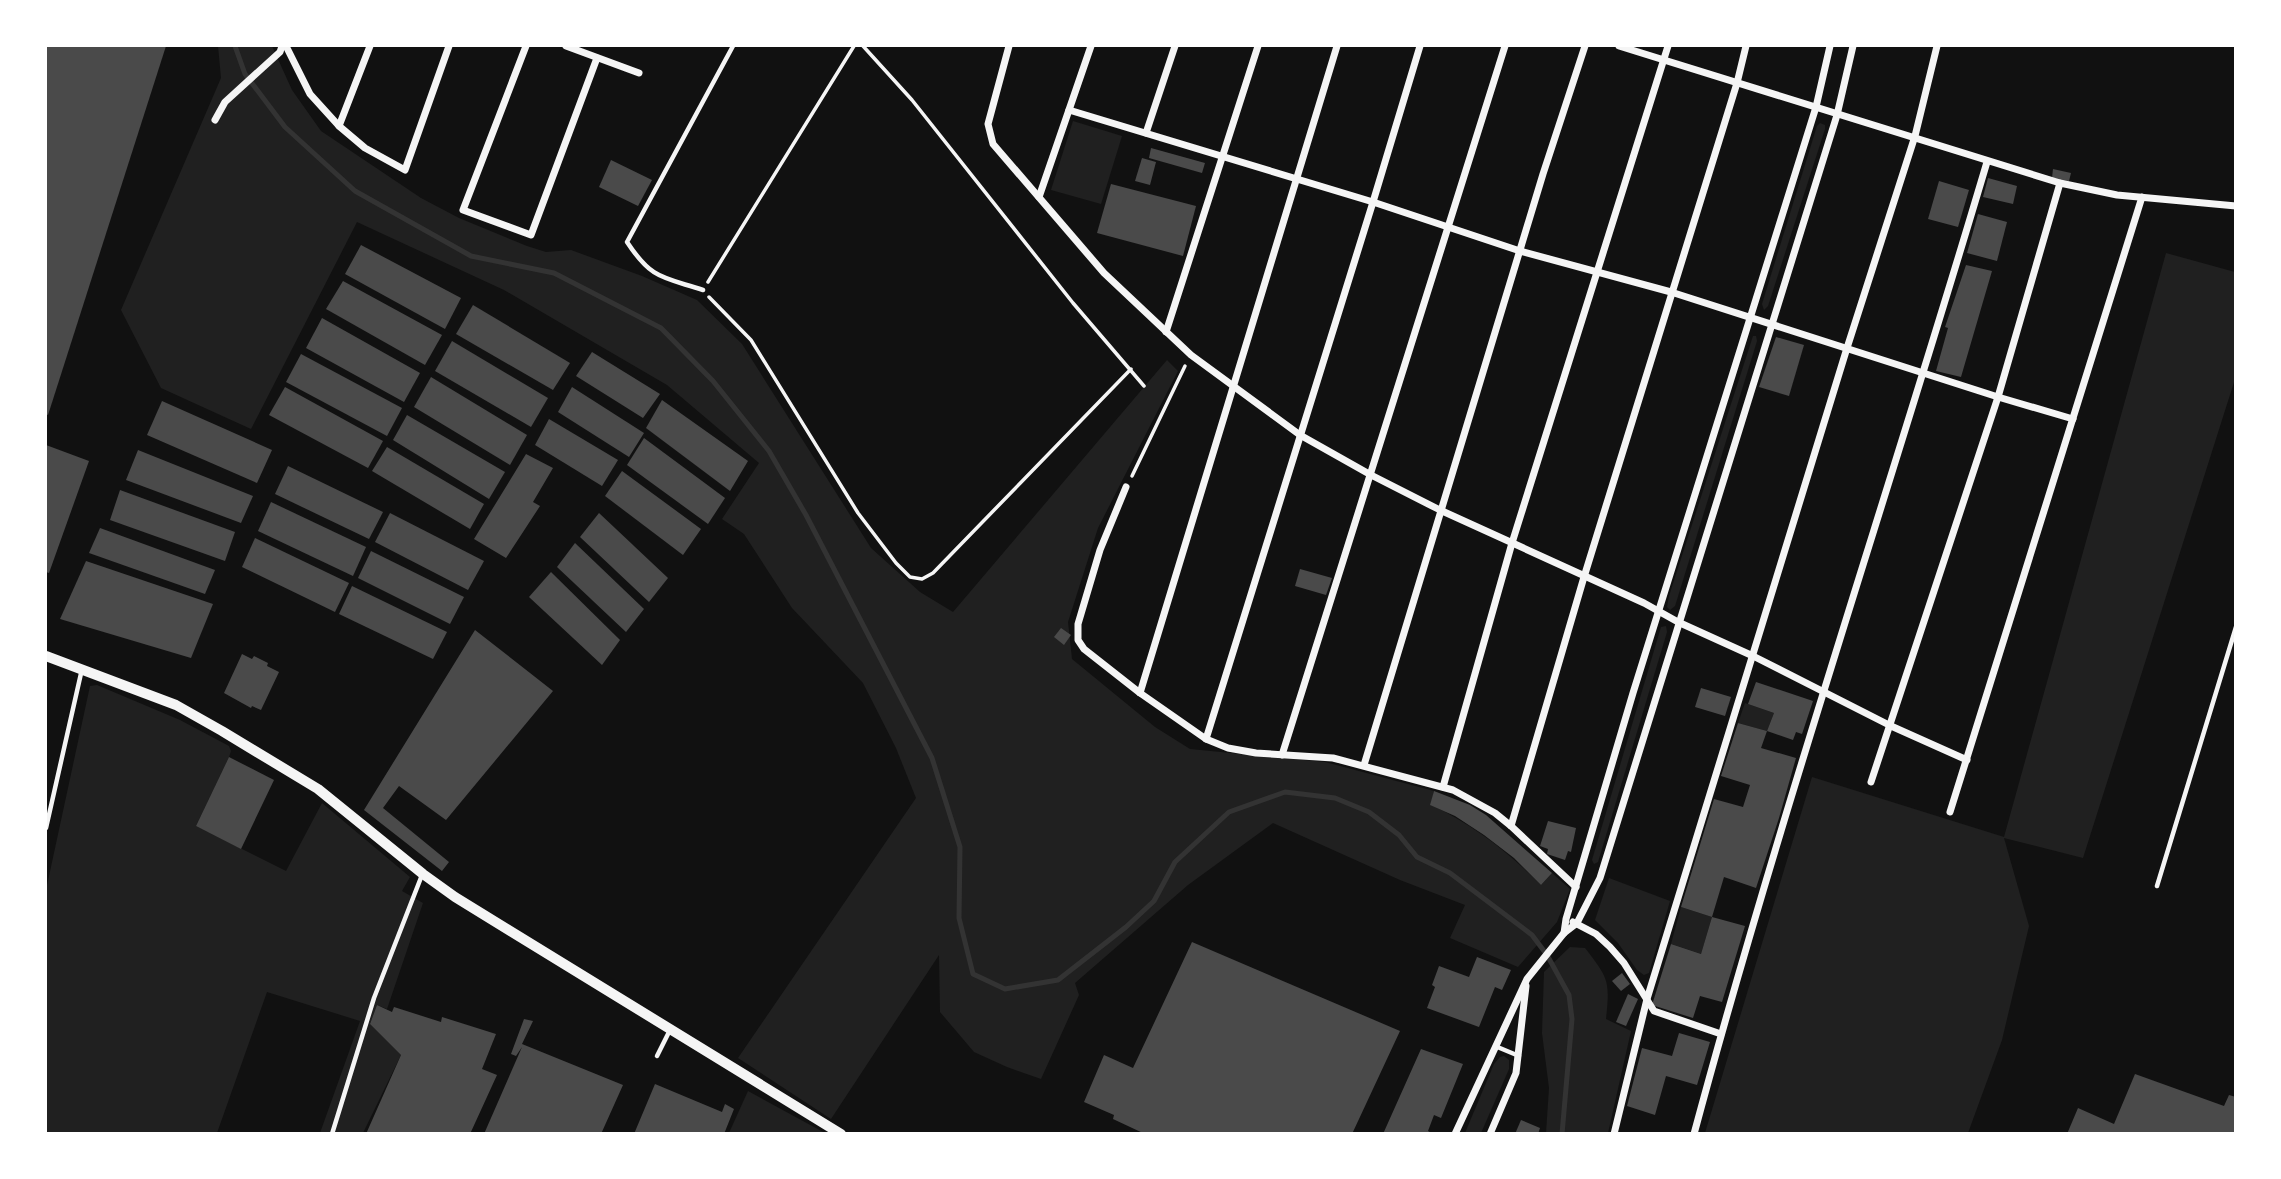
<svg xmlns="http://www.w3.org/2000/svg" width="2281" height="1179" viewBox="0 0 2281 1179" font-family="'Asap Condensed',sans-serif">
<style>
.green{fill:#202020}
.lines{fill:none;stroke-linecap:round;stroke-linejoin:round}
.stream{stroke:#333;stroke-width:5}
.building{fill:#4a4a4a}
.path{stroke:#f5f5f5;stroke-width:3.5}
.service{stroke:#f5f5f5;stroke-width:4.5}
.minor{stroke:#f5f5f5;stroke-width:7}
.tertiary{stroke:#f5f5f5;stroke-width:10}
</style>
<rect width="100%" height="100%" fill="#111"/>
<!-- green -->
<g class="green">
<path d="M218 46H272L292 90 321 131 421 198 459 218 527 246 546 252 571 250 642 276 697 300 742 344 871 548 920 592 953 612 1167 360 1178 371 1098 528 1068 622 1072 659 1155 727 1190 749 1325 762 1434 791 1431 805C1474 825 1508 852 1541 885L1552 873 1570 889 1557 922 1518 967 1450 938 1465 905 1400 880 1273 823 1188 885 1075 983 1079 995 1041 1079 1007 1067 974 1052 940 1012 939 955 831 1119 738 1058 916 798 896 748 863 683 792 608 744 534 722 519 759 463 667 385 504 290 357 222 251 429 161 388 121 310 221 78Z"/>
<path d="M1073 121 1122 136 1101 204 1051 190Z"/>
<path d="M1820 123 1825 125V129L1768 306 1764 310 1762 304 1817 126Z"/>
<path d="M2166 253 2235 272V379L2083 858 2004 838 2029 926 2002 1040 1968 1133H1705L1812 777 2004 837Z"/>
<path d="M1753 336H1756L1757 341 1675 606 1670 610 1667 607 1669 596Z"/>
<path d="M1666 626 1667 632 1598 862 1594 864 1592 860 1661 627Z"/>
<path d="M97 685 180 720 229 746 231 751 229 757 196 826 286 871 322 803 410 877 402 891 423 903 387 1009 377 1005 370 1024 401 1055 363 1133H320L360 1021 267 992 217 1133 46 1134V890L90 686Z"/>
<path d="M1745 703 1774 713 1767 731 1738 723Z"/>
<path d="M1609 878 1670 901 1649 973 1644 975 1637 970 1618 943 1595 920Z"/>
<path d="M1681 907 1712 917 1701 954 1671 944Z"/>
<path d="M1570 947 1585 948C1609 979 1610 981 1606 1019L1631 1031 1608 1133H1546L1549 1088 1542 1033 1544 972Z"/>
<path d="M1504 1056 1509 1060V1069L1481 1133H1465L1494 1064 1500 1057Z"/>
<path d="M748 1091 825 1133H729Z"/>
</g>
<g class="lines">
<!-- stream -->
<path class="stream" d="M235 46 245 74 285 127 355 191 471 256 554 273 661 328 713 381 769 451 806 515 932 758 960 847 959 918 973 974 1005 989 1058 980 1126 927 1154 901 1175 862 1229 812 1285 792 1335 798 1369 812 1399 835 1417 857 1450 873 1532 935 1547 955 1569 995 1572 1019 1562 1134"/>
</g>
<!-- building -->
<g class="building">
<path d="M46 46H166L48 415 46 414Z"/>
<path d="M1151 148 1205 163 1202 173 1149 158Z"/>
<path d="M1142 158 1156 162 1150 185 1135 181Z"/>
<path d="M611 160 652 180 638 206 599 187Z"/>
<path d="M2053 169 2071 173 2069 181 2052 178Z"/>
<path d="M1988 178 2017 186 2013 204 1983 197Z"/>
<path d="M1939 181 1969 190 1958 227 1928 219Z"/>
<path d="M1111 184 1196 206 1183 256 1097 233Z"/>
<path d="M1978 214 2007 222 1997 261 1967 253Z"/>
<path d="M361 245 461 298 445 329 345 274Z"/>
<path d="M1966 265 1992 271 1961 377 1936 371 1948 328 1945 327Z"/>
<path d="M343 281 442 335 425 365 326 309Z"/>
<path d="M473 305 570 363 553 390 456 334Z"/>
<path d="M322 318 420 373 404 402 306 348Z"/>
<path d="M1776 337 1804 345 1789 396 1759 387Z"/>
<path d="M452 341 548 398 531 427 435 371Z"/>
<path d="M592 352 660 394 643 418 576 376Z"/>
<path d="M301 354 402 408 387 436 286 382Z"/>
<path d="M431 377 527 435 510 465 414 407Z"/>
<path d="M285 387 383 441 368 468 269 415Z"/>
<path d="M572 387 644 433 629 457 558 412Z"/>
<path d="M662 400 748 461 730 491 646 428Z"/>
<path d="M162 401 272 450 257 483 147 435Z"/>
<path d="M407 415 505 472 489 499 393 440Z"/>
<path d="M549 419 618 460 602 486 535 445Z"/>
<path d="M644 438 725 498 708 524 627 465Z"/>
<path d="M46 445 89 461 49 573 46 572Z"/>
<path d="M387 447 484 504 470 529 372 471Z"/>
<path d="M138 450 253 496 241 523 126 480Z"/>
<path d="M526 454 553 468 533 502 540 506 506 558 474 539Z"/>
<path d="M288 466 383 512 369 539 275 494Z"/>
<path d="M622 471 701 529 683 555 605 496Z"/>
<path d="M120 490 235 532 225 561 110 520Z"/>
<path d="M271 502 366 547 353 576 258 531Z"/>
<path d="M390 513 484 561 468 590 375 542Z"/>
<path d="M599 513 668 578 649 602 580 537Z"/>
<path d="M100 528 215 570 205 594 89 553Z"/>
<path d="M255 538 349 583 335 612 242 567Z"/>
<path d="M575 543 644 609 626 632 557 567Z"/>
<path d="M371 551 464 597 450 624 358 578Z"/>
<path d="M86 561 213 604 191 658 60 619Z"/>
<path d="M1300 569 1332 578 1326 595 1295 586Z"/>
<path d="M551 572 620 640 602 665 529 597Z"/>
<path d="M352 586 447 632 433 659 339 614Z"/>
<path d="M1061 628 1071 635 1064 645 1054 637Z"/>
<path d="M475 630 553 691 446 820 399 786 383 808 449 862 442 871 364 810Z"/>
<path d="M242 654 252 659 254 656 268 663 267 666 279 672 261 710 252 706 251 708 224 693Z"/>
<path d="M1756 682 1813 701 1802 734 1796 732 1793 740 1767 731 1761 748 1796 758 1779 818 1756 888 1724 877 1712 917 1681 907 1714 799 1743 807 1750 785 1721 776 1738 723 1767 731 1774 713 1748 704Z"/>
<path d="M1701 688 1731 697 1725 716 1695 707Z"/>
<path d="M229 757 274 780 241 849 196 826Z"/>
<path d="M1434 791 1470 805 1486 815 1552 873 1541 885 1514 858 1484 835 1455 816 1430 805Z"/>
<path d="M1548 821 1576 828 1571 852 1568 851 1565 860 1547 854 1548 849 1540 846Z"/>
<path d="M1712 917 1745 926 1722 1002 1700 996 1693 1018 1652 1005 1671 944 1701 954Z"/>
<path d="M1192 942 1400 1031 1352 1134H1145L1113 1119 1114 1115 1084 1102 1104 1055 1133 1068Z"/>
<path d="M1477 957 1511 970 1502 990 1495 987 1479 1027 1427 1008 1435 987 1432 985 1439 966 1469 977Z"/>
<path d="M1622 973 1630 984 1621 991 1612 981Z"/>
<path d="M1628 994 1638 999 1626 1026 1616 1022Z"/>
<path d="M377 1005 392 1012 394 1007 441 1022 442 1017 496 1034 482 1069 497 1075 470 1134H366L401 1055 370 1024Z"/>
<path d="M524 1019 533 1021 522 1044 623 1085 601 1134H484L522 1047 516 1056 511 1054Z"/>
<path d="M1679 1033 1710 1042 1697 1085 1666 1076 1655 1115 1627 1106 1642 1048 1672 1056Z"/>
<path d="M1421 1049 1463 1064 1441 1118 1434 1115 1428 1131 1433 1134H1383Z"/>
<path d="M2135 1074 2224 1106 2229 1095 2236 1097V1134H2067L2078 1108 2114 1124Z"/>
<path d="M655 1084 722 1112 725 1104 734 1109 724 1134H634Z"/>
<path d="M1521 1120 1540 1128 1538 1134H1515Z"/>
</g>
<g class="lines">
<!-- path -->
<g class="path">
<path d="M863 46 912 100 1073 303 1144 386"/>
<path d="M708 282 854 46"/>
<path d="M709 297 751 340 858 513 896 563 910 577 922 579 933 573 1131 369"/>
<path d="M1132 476 1185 366"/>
</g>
<!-- service -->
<g class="service">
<path d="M703 290C663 277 652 280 627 242L733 46"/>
<path d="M46 828 82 669"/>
<path d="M2157 886 2236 627"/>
<path d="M1495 1046 1519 1056"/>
<path d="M657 1056 670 1030"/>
<path d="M332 1134 374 998 422 875"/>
</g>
<!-- minor -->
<g class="minor">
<path d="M286 46 310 94 339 126"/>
<path d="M370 46 339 126 365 148 405 170 449 46"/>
<path d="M526 46 463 210 531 235 597 58"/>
<path d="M566 46 639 73"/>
<path d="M1009 46 988 124 993 144 1104 273 1191 355 1300 435 1371 475 1440 510 1644 603 1678 622 1753 656 1891 726 1967 760"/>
<path d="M1619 46 2060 183 2117 195 2236 206"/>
<path d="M1069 110 1373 202 1520 251 1671 292 1998 397 2073 419"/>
<path d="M215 120 225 102 280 52 282 46"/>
<path d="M1146 133 1175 46"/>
<path d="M1039 197 1091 46"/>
<path d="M1166 332 1258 46"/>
<path d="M1126 487 1100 550 1078 624V640L1084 649 1140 693 1206 739 1228 748 1256 753 1333 758 1453 790 1495 813 1511 826 1576 887"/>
<path d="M1140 693 1337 46"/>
<path d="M1206 739 1373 202 1420 46"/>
<path d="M1282 755 1505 46"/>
<path d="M1364 765 1543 174 1585 46"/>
<path d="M1871 782 1998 397 2060 183"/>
<path d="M1443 787 1512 543 1668 46"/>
<path d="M1950 812 2142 197"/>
<path d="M1511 826 1584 577 1737 83 1746 46"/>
<path d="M1573 922 1596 934 1610 947 1624 963 1654 1011 1721 1034"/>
<path d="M1564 933 1566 919 1633 693 1816 107 1830 46"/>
<path d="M1455 1134 1527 979 1564 933 1577 923 1600 878 1837 115 1853 46"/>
<path d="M1490 1134 1516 1073 1526 986"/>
<path d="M1614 1134 1647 999 1847 348 1915 136 1937 46"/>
<path d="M1694 1134C1782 807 1891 486 1987 162"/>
</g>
<!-- tertiary -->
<path class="tertiary" d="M46 656 176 705 222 731 318 789 423 874 455 897 841 1134"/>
</g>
<!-- border -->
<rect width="2281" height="1179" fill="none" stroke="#ffffff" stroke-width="94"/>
</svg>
